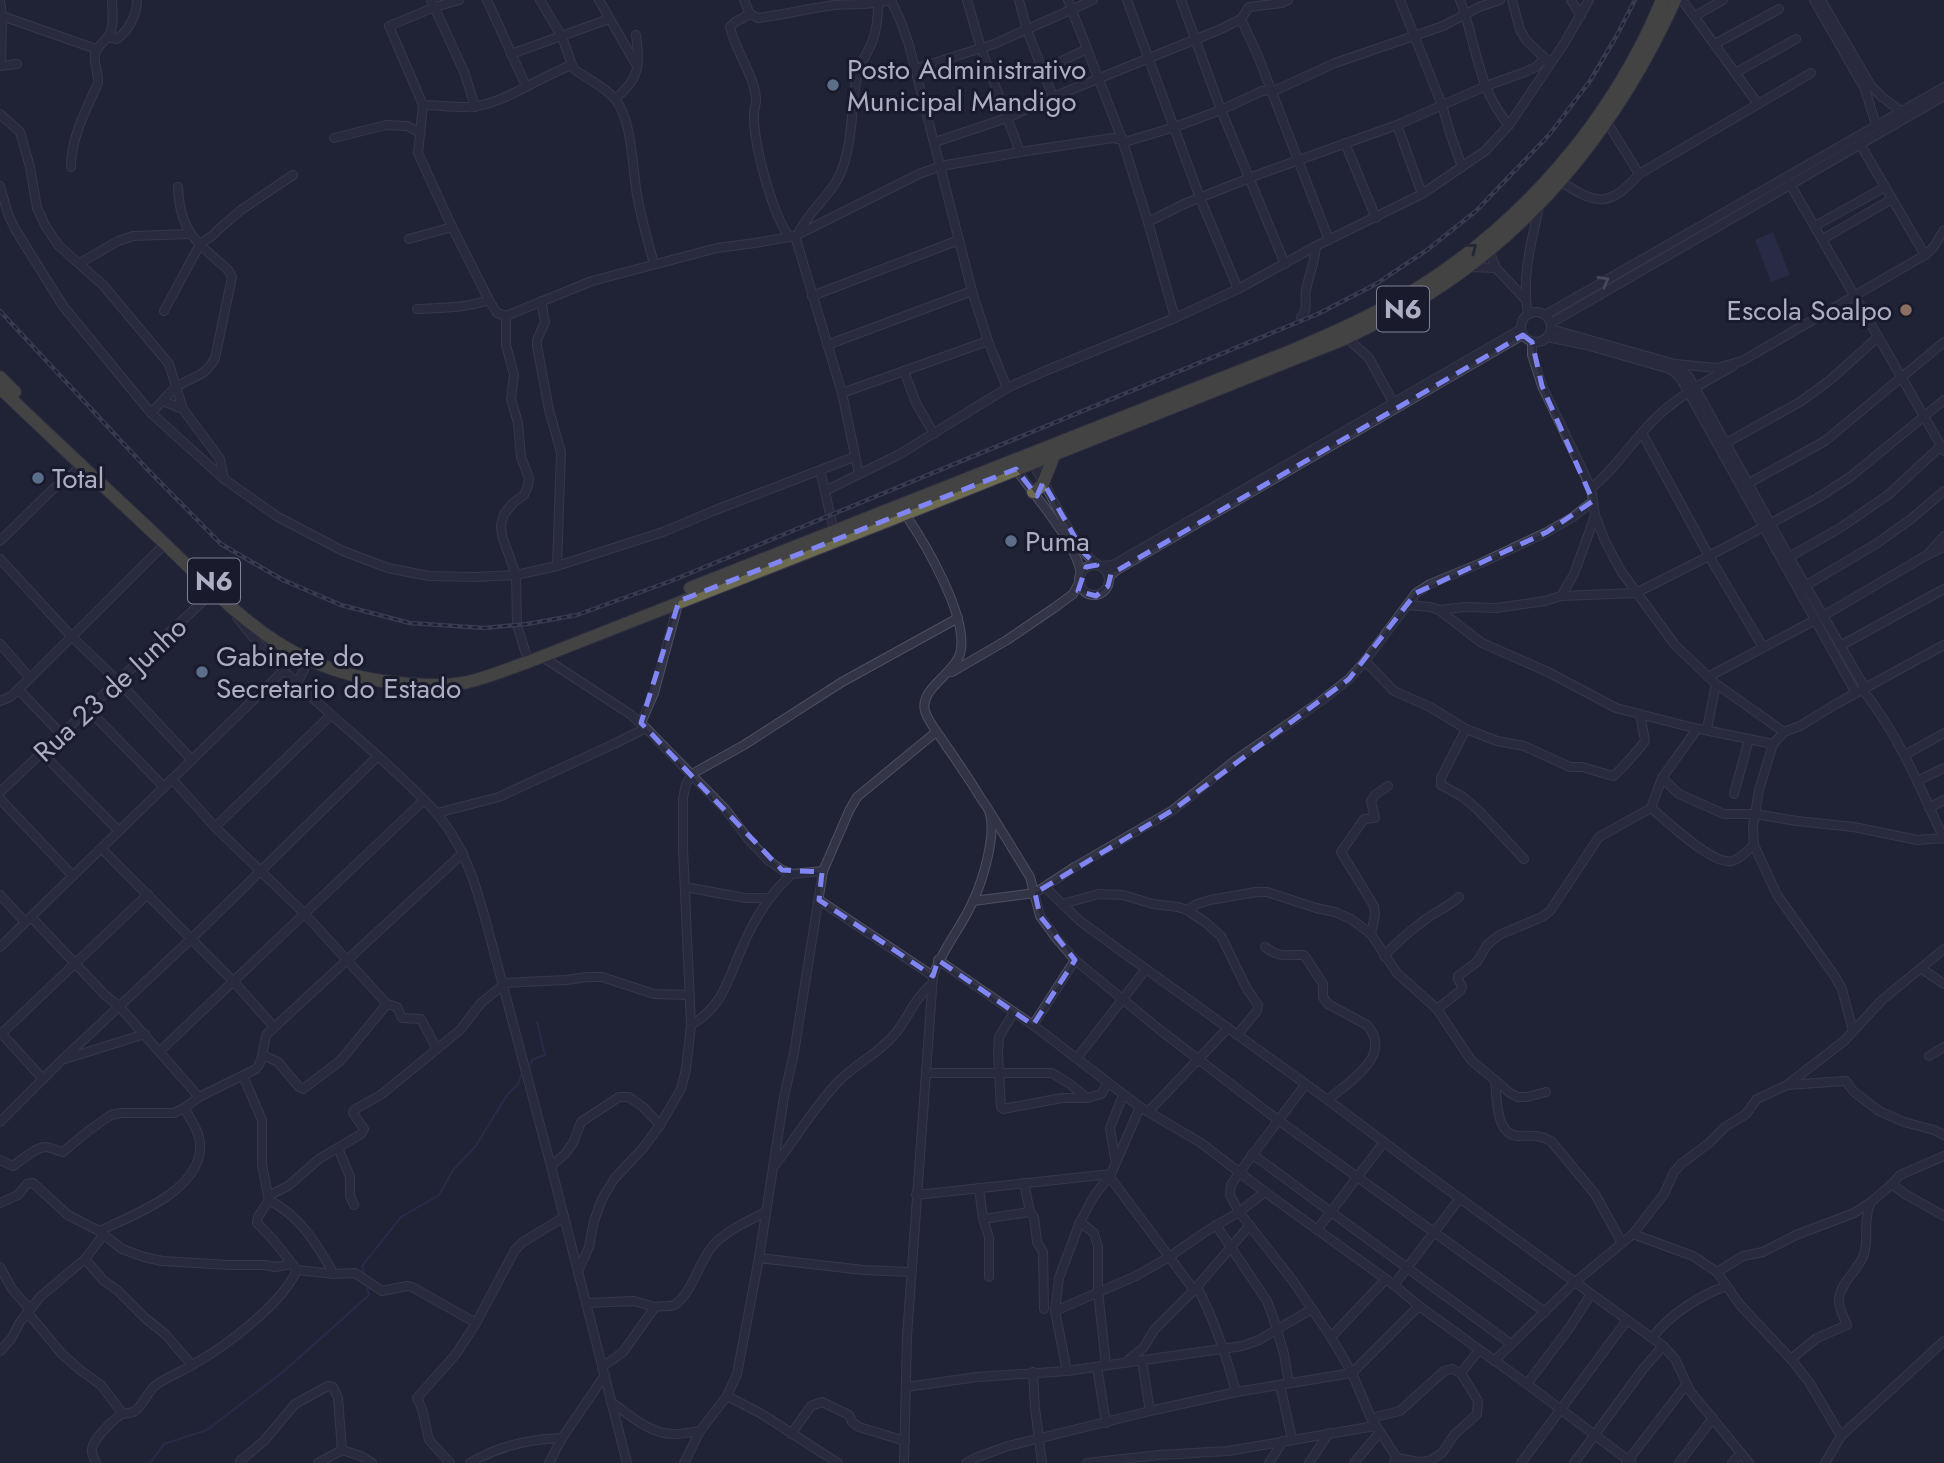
<svg xmlns="http://www.w3.org/2000/svg" width="1944" height="1463" viewBox="0 0 1944 1463" font-family="Jost,sans-serif">
<style>
.water{fill:#32355a}
.lines{fill:none;stroke-linecap:round;stroke-linejoin:round}
.stream{stroke:#32355a;stroke-width:2}
.minor-casing{stroke:#4e4f61;stroke-width:10}
.highway-casing{stroke:#3b3c4e;stroke-width:14}
.minor{stroke:#333446;stroke-width:8}
.highway{stroke:#6c6b50;stroke-width:12}
.rail-casing{stroke:#55576d;stroke-width:4.5}
.rail{stroke:#191a2b;stroke-width:2;stroke-dasharray:5;stroke-linecap:butt}
.oneway{stroke:#2a2a32}
.oneway2{stroke:#76778b}
.marked{fill:none;stroke:#8186f5;stroke-width:5;stroke-dasharray:14 9;stroke-linejoin:round}
.service-dot{fill:#5c6f8a;stroke:#191a2b;stroke-width:2.5}
.education-dot{fill:#8d6e63;stroke:#191a2b;stroke-width:2.5}
.labels{text-anchor:middle;stroke-width:6;stroke-linejoin:round;paint-order:stroke}
.shield{fill:#191a2b;stroke:#818295;stroke-width:2}
.shield-label{font-size:26px;font-weight:bold;fill:#adaec3}
.poi-label{font-size:28px;fill:#adaec3;stroke:#191a2b;text-anchor:start}
.street-label{font-size:28px;fill:#adaec3;stroke:#191a2b}
</style>
<rect width="100%" height="100%" fill="#202236"/>
<!-- water -->
<path class="water" d="M1773 232 1790 275 1771 282 1755 240Z"/>
<g class="lines">
<!-- stream -->
<g class="stream">
<path d="M529 1066 533 1059 545 1055 537 1022"/>
<path d="M364 1274 362 1266 401 1217 439 1195 453 1170 475 1147 507 1095 518 1084 522 1073"/>
<path d="M150 1463 164 1444 207 1430 283 1372 369 1295 367 1287"/>
</g>
<!-- minor casing -->
<g class="minor-casing">
<g id="minor">
<path d="M0 0 2 16 1 66 17 64"/>
<path d="M431 0 465 74 475 107"/>
<path d="M459 0 435 7 389 26 423 105C438 105 465 109 477 106 508 101 541 76 572 65L575 70C588 79 605 87 615 99 633 122 632 167 637 195 641 218 648 241 654 264"/>
<path d="M487 0 526 86"/>
<path d="M540 0 562 37 572 65"/>
<path d="M599 0 637 66"/>
<path d="M744 0 750 14 758 18C784 15 809 8 835 5 854 3 872 6 891 0L901 22 909 45 972 291 988 341 1007 388"/>
<path d="M967 0 981 48 1020 152"/>
<path d="M1019 0 1027 30 1053 97"/>
<path d="M1068 0 1122 139 1148 222 1175 318"/>
<path d="M1127 0 1200 198 1238 289"/>
<path d="M1181 0 1221 110 1285 264"/>
<path d="M1400 0 1442 105 1450 133 1462 167"/>
<path d="M1460 0C1476 41 1478 91 1509 125"/>
<path d="M1512 0 1520 30 1526 40 1549 62"/>
<path d="M1571 0 1581 16"/>
<path d="M1682 0 1758 104"/>
<path d="M1814 0 1865 89 1876 125"/>
<path d="M1821 0 1871 86 1882 97 1901 111"/>
<path d="M750 14 735 22 730 27C735 50 754 75 756 98 757 103 754 108 754 113 753 144 772 212 789 237"/>
<path d="M2 16 96 49"/>
<path d="M1695 16 1723 0"/>
<path d="M1241 19 1258 56 1329 240"/>
<path d="M108 37 117 39C129 30 137 15 137 0"/>
<path d="M1715 44 1779 9"/>
<path d="M511 54 609 19"/>
<path d="M915 69 994 44 1093 0"/>
<path d="M1043 70 1087 49"/>
<path d="M1735 73 1796 39"/>
<path d="M615 99C640 78 640 66 636 35"/>
<path d="M423 105 418 153 452 227 489 300 497 313 506 316 592 281 717 248 755 243 795 236 919 174 941 166 1020 152 1113 138 1128 141 1175 127 1221 110 1262 91 1276 90 1335 63 1443 26 1479 7 1500 0"/>
<path d="M0 114 20 132 30 167 37 208 46 227 59 246 103 285 169 364 183 409 220 459 224 479"/>
<path d="M1607 122 1639 174"/>
<path d="M1397 125 1422 194"/>
<path d="M334 138 386 125 407 126 421 133"/>
<path d="M935 142 1007 118 1053 97 1221 29 1241 19 1249 7 1282 3 1288 0"/>
<path d="M1345 143 1376 218"/>
<path d="M1860 144 1925 255"/>
<path d="M71 167C71 137 86 110 98 83 99 72 93 64 95 54 97 45 105 42 109 35 115 25 112 11 112 0"/>
<path d="M1560 181C1596 205 1609 208 1639 174L1811 73"/>
<path d="M1790 184 1944 451"/>
<path d="M0 186 8 214 15 229 63 306 151 413 224 479 278 517 343 551 388 568 429 576 475 577 516 575 557 566 663 532 713 511 854 457"/>
<path d="M1148 222 1184 204 1257 175 1397 125 1486 86 1525 72 1536 67 1545 58"/>
<path d="M1815 226 1885 187"/>
<path d="M798 234C808 211 832 195 841 172 853 142 851 108 857 76 860 63 868 53 872 42 877 30 878 17 878 4"/>
<path d="M795 236 842 393 859 474"/>
<path d="M409 239 452 227"/>
<path d="M1823 239 1892 199"/>
<path d="M1489 250 1496 268 1525 299"/>
<path d="M80 263 118 241 133 236 190 234"/>
<path d="M1470 267 1496 268"/>
<path d="M812 296 959 240"/>
<path d="M541 301 545 322 537 340V346L549 410 561 452 557 566"/>
<path d="M417 309C442 308 465 308 489 300"/>
<path d="M164 311 200 244 213 235 220 228 241 210 293 175"/>
<circle cx="1536" cy="327" r="15"/>
<path d="M1528 314C1521 277 1532 239 1540 203"/>
<path d="M1545 315 1944 87"/>
<path d="M506 316V345L514 375 511 399 518 423 521 457 529 478 528 486 524 495 513 503 504 514 501 525 502 536 516 575 517 625 526 654"/>
<path d="M1301 317C1309 309 1304 301 1306 290 1309 275 1315 262 1316 246"/>
<path d="M1551 323 1944 96"/>
<path d="M1551 329 1675 364 1689 377 1789 557 1865 688"/>
<path d="M1547 337 1586 345 1666 368 1673 371 1681 379 1856 693"/>
<path d="M1347 338 1369 358 1393 402"/>
<path d="M1532 342V355L1542 386 1591 488 1595 515 1605 541 1621 571 1675 645 1716 684 1784 732 1800 726 1836 704 1944 645"/>
<path d="M827 345 972 291"/>
<path d="M1675 364 1717 368 1742 361 1925 255 1933 248 1944 230"/>
<path d="M904 371 916 403 934 434"/>
<path d="M842 393 988 341"/>
<path d="M163 401 183 409"/>
<path d="M151 413C159 405 166 396 175 388 191 376 205 378 215 358L232 277 228 270C196 241 180 233 178 187"/>
<path d="M1642 433 1709 556 1763 647"/>
<path d="M1726 443 1800 402 1830 380 1878 337"/>
<path d="M1030 460C1051 489 1070 546 1098 565"/>
<path d="M1015 468C1034 495 1076 542 1081 574"/>
<path d="M820 470 834 531"/>
<path d="M1749 483 1825 441 1944 342"/>
<path d="M1591 488C1618 467 1635 436 1661 413 1682 394 1708 380 1733 366"/>
<path d="M825 491 900 454 1007 388 1045 371 1175 318 1238 289 1316 246 1422 194 1485 151 1509 125 1565 42 1589 0"/>
<path d="M0 541 54 488 64 482 82 465"/>
<path d="M1927 555 1944 536"/>
<path d="M1789 557 1840 528 1888 495 1941 446"/>
<path d="M0 559 72 637 119 682 192 760"/>
<circle cx="1094" cy="580" r="15"/>
<path d="M1100 566 1113 565 1521 329"/>
<path d="M1109 580 1110 576 1117 570 1523 335"/>
<path d="M1805 586 1876 544 1911 519 1944 491"/>
<path d="M1561 596 1636 593 1709 556 1816 499 1850 477 1944 400"/>
<path d="M1407 605 1430 607 1439 610 1482 643 1548 672 1616 708 1690 727 1773 744"/>
<path d="M1439 610 1465 607 1496 608 1545 601 1561 596 1574 574 1595 516"/>
<path d="M1823 616 1927 555 1944 547"/>
<path d="M237 617C280 675 338 719 390 767 413 789 438 810 454 838 469 863 477 890 485 918L551 1166 627 1463"/>
<path d="M0 644 30 678"/>
<path d="M1840 646 1944 589"/>
<path d="M541 656 630 714 646 728 726 810 749 840 768 860 782 870 792 874 823 871"/>
<path d="M1365 661 1394 691 1430 707 1466 729 1497 741 1524 746 1570 767H1582L1613 776C1619 772 1640 748 1645 741L1640 714"/>
<path d="M952 672 1007 640 1054 608 1073 594 1080 581"/>
<path d="M1708 677 1815 620"/>
<path d="M297 683 309 660"/>
<path d="M18 689 62 735"/>
<path d="M1862 689C1898 734 1920 787 1944 839"/>
<path d="M0 701 10 697 30 678 165 544"/>
<path d="M88 709 164 787"/>
<path d="M641 723 654 693 679 601"/>
<path d="M1466 729 1441 778V785L1463 797 1478 810 1524 859"/>
<path d="M1707 729 1716 684"/>
<path d="M1784 732 1773 744 1759 790 1753 826 1754 845 1777 895 1834 975 1842 989 1853 1031"/>
<path d="M42 753 119 831"/>
<path d="M1905 755 1944 733"/>
<path d="M1662 778 1679 794 1724 814H1755L1797 821 1854 827 1917 840 1944 838"/>
<path d="M172 779 215 827 305 914 387 1004 397 1007 402 1018 421 1019 437 1049"/>
<path d="M1917 781 1944 768"/>
<path d="M0 792 219 586"/>
<path d="M1734 794 1749 739"/>
<path d="M0 799 73 876"/>
<path d="M1651 808C1666 820 1713 866 1732 861 1740 859 1748 850 1754 845"/>
<path d="M1929 808 1944 800"/>
<path d="M990 812 1030 877 1040 916 1056 938 1075 960 1160 1030 1278 1120 1545 1312"/>
<path d="M437 813 499 797 616 743 646 728"/>
<path d="M215 827 331 715"/>
<path d="M102 849 234 982 274 1027"/>
<path d="M685 887 745 898H768"/>
<path d="M1045 887 1080 921 1121 951 1328 1100 1425 1173 1663 1346 1675 1359 1690 1391 1749 1463"/>
<path d="M0 895 25 922"/>
<path d="M819 900 933 976"/>
<path d="M973 901 1035 893 1073 868 1173 810 1237 759 1321 701 1349 679 1365 661 1416 593 1430 584 1481 563 1547 532 1573 517 1593 501"/>
<path d="M1062 904 1099 894 1123 895 1153 904 1178 907 1187 910 1205 922 1221 936 1247 989 1258 1005 1257 1011 1237 1035"/>
<path d="M1187 910 1197 904 1210 900 1256 892H1267L1316 908 1335 912 1351 919 1371 934 1397 973 1437 1009 1471 1060 1510 1093 1518 1097H1527L1546 1092"/>
<path d="M31 917 105 995 119 1006 199 1097"/>
<path d="M1371 934 1375 915 1374 906 1341 852 1364 819 1375 818 1371 801 1375 795 1388 786"/>
<path d="M0 947 283 671"/>
<path d="M1265 947C1280 959 1287 954 1304 955L1323 984V997L1328 1004 1367 1025C1394 1056 1349 1081 1328 1100"/>
<path d="M1384 956C1397 942 1411 930 1426 919 1437 911 1449 906 1459 897"/>
<path d="M938 960 1033 1025 1140 1107 1201 1143 1265 1192 1394 1285 1419 1306 1527 1384 1632 1463"/>
<path d="M1922 969 1944 984"/>
<path d="M502 983 566 980 587 977H602L654 994 689 995"/>
<path d="M1437 1009 1460 991 1462 987 1458 979V976L1477 962 1487 945 1499 935 1542 917 1550 911 1599 837 1651 808 1662 778 1697 729"/>
<path d="M1014 1012 999 1037 998 1053 1001 1107 1003 1109 1062 1098H1087"/>
<path d="M691 1025C723 1006 727 982 741 950 753 921 769 894 792 874"/>
<path d="M1033 1025 1075 960"/>
<path d="M0 1032 43 1079"/>
<path d="M0 1035 148 894"/>
<path d="M160 1051 424 800"/>
<path d="M263 1055 278 1062 299 1087 303 1089 340 1061 387 1004"/>
<path d="M1929 1056 1944 1047"/>
<path d="M1077 1058 1146 969"/>
<path d="M65 1059 145 1034"/>
<path d="M926 1073H1052L1070 1084 1087 1098 1101 1094 1108 1083"/>
<path d="M243 1076 262 1120V1165L269 1200 258 1217 257 1223 275 1242 297 1270 334 1274 355 1273 382 1291 407 1286 412 1287 476 1323"/>
<path d="M1495 1080C1497 1097 1495 1136 1519 1136 1531 1136 1539 1134 1551 1141L1595 1194 1622 1243"/>
<path d="M1305 1085 1239 1173 1231 1185 1230 1195 1239 1212 1293 1281 1331 1337 1352 1373 1371 1418 1397 1458 1394 1463"/>
<path d="M1787 1085 1846 1081 1853 1091 1879 1111 1904 1122 1934 1130 1944 1135"/>
<path d="M1149 1111 1228 1028"/>
<path d="M0 1122 62 1060 191 939 378 756"/>
<path d="M338 1148 350 1177V1196L354 1205"/>
<path d="M1252 1154 1511 1344"/>
<path d="M1115 1159 1110 1128 1123 1095"/>
<path d="M0 1160 13 1166C22 1160 34 1148 45 1147 51 1147 57 1151 63 1152L88 1131 111 1115 121 1113H174L184 1108 199 1097 256 1069C265 1059 262 1045 267 1034L463 853"/>
<path d="M775 1165C797 1137 815 1105 840 1080 857 1063 879 1053 894 1035 908 1019 914 998 932 984"/>
<path d="M551 1166 565 1154 573 1143 581 1122 619 1097H629L643 1107 660 1125"/>
<path d="M1109 1176 1194 1290"/>
<path d="M1024 1183 1030 1212 1034 1217 1037 1242 1043 1252 1044 1309"/>
<path d="M1892 1184 1905 1194 1944 1216"/>
<path d="M979 1188 983 1219 989 1237V1277"/>
<path d="M916 1195 1111 1174"/>
<path d="M268 1196 288 1186 319 1159 361 1134 364 1129 353 1113 354 1110 382 1094 460 1030 481 1003 503 985"/>
<path d="M269 1200C301 1217 316 1243 334 1274"/>
<path d="M0 1203 18 1195 27 1184 33 1183 68 1215 99 1231 122 1249 144 1257 162 1261 229 1265H265L275 1267 293 1264"/>
<path d="M983 1219 1030 1212"/>
<path d="M1080 1222 1094 1233 1098 1247V1291L1106 1365"/>
<path d="M1216 1225 1267 1301 1273 1317 1284 1354 1289 1383"/>
<path d="M1317 1230 1384 1142"/>
<path d="M99 1231C134 1215 204 1189 200 1143 199 1131 190 1118 184 1108"/>
<path d="M1633 1234 1693 1256 1717 1272 1740 1305 1791 1359 1809 1382 1841 1436 1825 1463"/>
<path d="M759 1258 863 1270 911 1272"/>
<path d="M85 1259 103 1280 117 1290 144 1317 165 1334 192 1365"/>
<path d="M0 1267 12 1289 27 1306 28 1313 61 1353 80 1370 101 1385 123 1414"/>
<path d="M578 1271 589 1247 594 1221 602 1199 614 1179 643 1148 660 1125 681 1089 686 1069 691 1025 683 849V798L686 784 692 774 744 745 842 682 958 618"/>
<path d="M1717 1272 1743 1256 1763 1252 1796 1235 1854 1213 1871 1202 1892 1184 1900 1175 1944 1156"/>
<path d="M1394 1285 1460 1198"/>
<path d="M1197 1287C1215 1321 1226 1355 1236 1392"/>
<path d="M586 1303 634 1301 655 1307"/>
<path d="M1055 1311 1059 1278 1080 1222 1094 1196 1111 1174 1140 1107"/>
<path d="M1331 1337 1386 1279"/>
<path d="M1652 1338C1670 1314 1699 1296 1726 1286"/>
<path d="M0 1351 11 1339 20 1322 41 1296 85 1259 104 1234"/>
<path d="M1791 1359 1817 1338 1847 1325C1844 1317 1838 1308 1839 1299 1841 1281 1859 1270 1864 1254 1869 1238 1863 1221 1870 1204"/>
<path d="M1142 1361 1150 1411"/>
<path d="M1494 1361 1575 1282 1633 1234 1664 1194 1674 1172 1681 1164 1709 1143 1725 1127 1746 1114 1757 1099 1787 1085 1844 1041 1882 1000 1944 949"/>
<path d="M1126 1362 1144 1347 1154 1330 1194 1290 1250 1225"/>
<path d="M602 1367 623 1352 655 1307C662 1305 670 1308 676 1304 693 1290 698 1265 711 1248 721 1233 750 1220 766 1212"/>
<path d="M1097 1367 1106 1423"/>
<path d="M1067 1371 1055 1311 1136 1276 1169 1257 1205 1232 1239 1212 1265 1192"/>
<path d="M1033 1372 1035 1408 1042 1463"/>
<path d="M1527 1384 1570 1327 1591 1294"/>
<path d="M1280 1385 1292 1439"/>
<path d="M906 1387 977 1377 1067 1371 1242 1346 1259 1340 1312 1309"/>
<path d="M727 1396 760 1413 838 1463"/>
<path d="M611 1402C626 1412 642 1427 660 1432 673 1436 687 1433 700 1431"/>
<path d="M1371 1418 1400 1411 1444 1371 1452 1369 1461 1373"/>
<path d="M791 1434 811 1406 822 1402 849 1415 852 1422 859 1427 905 1441"/>
<path d="M1841 1436 1944 1341"/>
<path d="M1397 1458 1418 1462 1429 1461 1442 1453 1454 1435 1477 1414 1478 1401 1461 1373 1479 1350"/>
<path d="M240 1461 264 1441 295 1404 328 1386 333 1387 338 1398 342 1450"/>
<path d="M96 1463C95 1460 93 1457 92 1453 89 1442 112 1421 120 1415 125 1412 131 1414 135 1411 144 1404 147 1392 156 1385 167 1377 181 1372 194 1364 226 1346 282 1304 297 1270"/>
<path d="M318 1463 342 1450 361 1456 372 1463"/>
<path d="M450 1463 429 1440 422 1409 417 1398 456 1354 476 1323 515 1250 523 1242 564 1217"/>
<path d="M470 1463C498 1446 530 1439 562 1438"/>
<path d="M549 1463 562 1438 605 1375"/>
<path d="M684 1463 700 1431 727 1396 737 1374 759 1258 784 1097 794 1053 823 871 849 811 857 797 936 732"/>
<path d="M904 1463 907 1336 933 976C942 949 962 927 973 901 983 880 996 836 990 814 989 809 985 804 982 800 971 782 959 764 947 747 940 735 929 724 925 711 919 689 954 674 960 654 970 619 925 543 905 514"/>
<path d="M966 1463 975 1458 1008 1446 1150 1411 1236 1392 1352 1373 1419 1306"/>
<path d="M1087 1463 1159 1455 1228 1451 1375 1426"/>
<path d="M1269 1463 1283 1441"/>
<path d="M1309 1463 1329 1433"/>
<path d="M1354 1463 1379 1433"/>
<path d="M1521 1463 1627 1320"/>
<path d="M1574 1463 1643 1369 1663 1346"/>
<path d="M1626 1463 1686 1385"/>
<path d="M1679 1463 1713 1418"/>
<path d="M1732 1463 1741 1453"/>
</g>
</g>
<!-- highway casing -->
<g class="highway-casing">
<g id="highway">
<path d="M0 377 15 392"/>
<path d="M0 388C54 440 109 491 163 542 238 614 288 673 399 683 419 685 442 687 463 683 485 679 507 669 528 662L905 514 1347 338C1376 323 1404 309 1432 292 1542 222 1622 117 1675 0"/>
<path d="M1033 492 1042 486 1055 453"/>
<path d="M690 588 1288 352C1329 335 1370 317 1408 294 1521 226 1612 121 1662 0"/>
</g>
</g>
<!-- minor -->
<use href="#minor" class="minor"/>
<!-- highway -->
<use href="#highway" class="highway"/>
<!-- rail casing -->
<g class="rail-casing">
<path id="rail" d="M0 311 149 471 221 544 283 580 341 605 410 623 484 628 527 624 577 615 671 581 1320 313 1376 284 1427 250 1476 211 1549 135 1590 81 1617 35 1635 0"/>
</g>
<!-- rail -->
<use href="#rail" class="rail"/>
</g>
<!-- one-way arrows -->
<defs><path id="oneway-chevron" d="M-2-3.5L2.5 0L-2 3.5" fill="none" stroke-width="1.6" stroke-linecap="round" stroke-linejoin="round" transform="scale(1.75)"/></defs>
<use class="oneway" href="#oneway-chevron" transform="translate(1472 248) rotate(-38)"/>
<use class="oneway2" href="#oneway-chevron" transform="translate(1604 281) rotate(-30)"/>
<!-- marked area -->
<path d="M0 0H1944V1463H0ZM1523 335 1532 342 1542 386 1593 501 1547 532 1416 593 1349 679 1173 810 1035 893 1040 916 1075 960 1033 1025 938 960 933 976 819 900 822 872 782 870 641 723 679 601 1016 469 1037 496 1043 482 1084 553 1097 565 1086 567 1078 591 1096 596 1108 586 1111 574Z" fill="#202236" fill-opacity=".55" fill-rule="evenodd"/>
<path class="marked" d="M1523 335 1532 342 1542 386 1593 501 1547 532 1416 593 1349 679 1173 810 1035 893 1040 916 1075 960 1033 1025 938 960 933 976 819 900 822 872 782 870 641 723 679 601 1016 469 1037 496 1043 482 1084 553 1097 565 1086 567 1078 591 1096 596 1108 586 1111 574Z"/>
<!-- markers -->
<g class="service-dot">
<circle cx="833" cy="85" r="7"/>
<circle cx="38" cy="478" r="7"/>
<circle cx="1011" cy="541" r="7"/>
<circle cx="202" cy="672" r="7"/>
</g>
<circle class="education-dot" cx="1906" cy="310" r="7"/>
<g class="labels">
<!-- shield labels -->
<g class="shield">
<rect x="1377" y="286.5" width="52" height="45" rx="5"/>
<rect x="188" y="558.5" width="52" height="45" rx="5"/>
</g>
<g class="shield-label">
<text x="1403" y="318">N6</text>
<text x="214" y="590">N6</text>
</g>
<!-- poi labels -->
<g class="poi-label">
<text x="847" y="79">Posto Administrativo<tspan x="847" dy="32">Municipal Mandigo</tspan></text>
<text x="1892" y="320" text-anchor="end">Escola Soalpo</text>
<text x="52" y="488">Total</text>
<text x="1025" y="551">Puma</text>
<text x="216" y="666">Gabinete do<tspan x="216" dy="32">Secretario do Estado</tspan></text>
</g>
<!-- street labels -->
<g class="street-label">
<text transform="translate(110 689) rotate(-43)" y="10">Rua 23 de Junho</text>
</g>
</g>
</svg>
